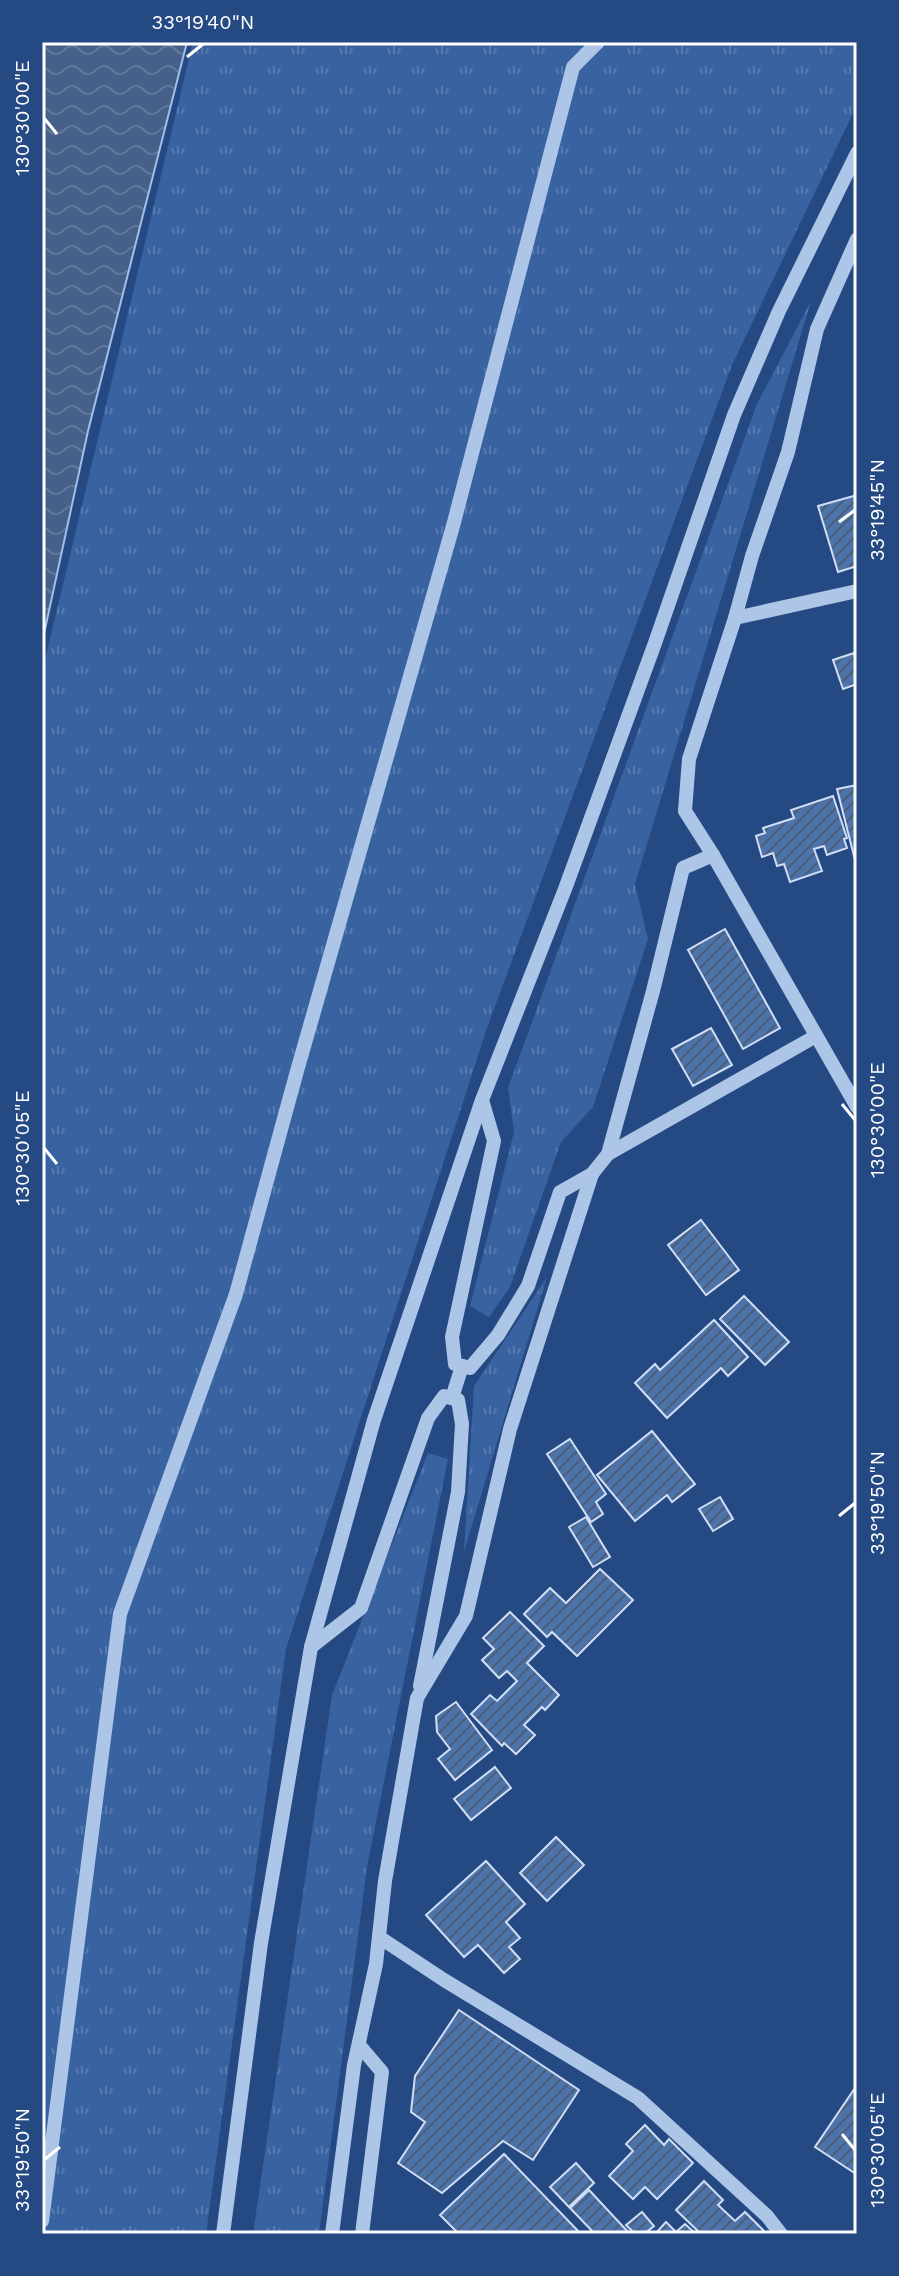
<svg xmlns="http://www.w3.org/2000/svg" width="899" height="2276" viewBox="0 0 899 2276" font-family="'Work Sans',sans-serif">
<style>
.grass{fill:url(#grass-tufts)}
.water{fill:url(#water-waves);stroke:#a1bfe8;stroke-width:2}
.building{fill:url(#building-hatch);stroke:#d0dff6;stroke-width:2}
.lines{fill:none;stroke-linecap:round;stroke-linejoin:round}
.minor{stroke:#adc5e7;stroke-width:14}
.ticks{fill:none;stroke:#fff;stroke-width:3}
.neatline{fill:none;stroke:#fff;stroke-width:3}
.ticks-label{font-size:20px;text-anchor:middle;fill:#fff}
</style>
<defs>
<pattern id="grass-tufts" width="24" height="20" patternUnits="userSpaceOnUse" patternTransform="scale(2)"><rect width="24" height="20" fill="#3962a0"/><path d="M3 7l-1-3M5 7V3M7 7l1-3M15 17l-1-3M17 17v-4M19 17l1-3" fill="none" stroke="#577aae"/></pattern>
<pattern id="water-waves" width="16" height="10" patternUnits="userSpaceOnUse" patternTransform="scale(2)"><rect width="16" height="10" fill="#466089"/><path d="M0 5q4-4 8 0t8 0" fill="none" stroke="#62789b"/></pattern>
<pattern id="building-hatch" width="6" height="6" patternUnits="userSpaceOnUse" patternTransform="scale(2)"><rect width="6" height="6" fill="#4d73ab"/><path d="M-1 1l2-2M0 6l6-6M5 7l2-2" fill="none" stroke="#4c5e77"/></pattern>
</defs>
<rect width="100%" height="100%" fill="#254982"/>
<!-- grass -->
<g class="grass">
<path d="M193 42H857V105L732 365 487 1028 286 1649 206 2234H42V672Z"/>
<path d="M811 301 635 884 648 939 593 1107 561 1142 510 1287 489 1317 470 1306 514 1132 508 1088 757 404Z"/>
<path d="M547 1277 464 1552 474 1386Z"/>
<path d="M428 1453 448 1459 367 1867 319 2234H253L332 1695Z"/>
</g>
<!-- water -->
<path class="water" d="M42 42H187L88 431 42 643Z"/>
<!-- building -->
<g class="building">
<path d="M857 495V566L838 572 818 506Z"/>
<path d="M854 653 857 662V684L843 689 833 660Z"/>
<path d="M857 785V859L855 860 837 789Z"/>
<path d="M833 796 847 838 844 839 847 848 827 855 824 846 814 849 822 871 790 882 784 864 777 866 773 853 762 857 756 836 765 833 763 828 794 818 791 810Z"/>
<path d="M725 929 780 1028 743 1049 688 950Z"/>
<path d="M711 1028 732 1065 693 1086 672 1049Z"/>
<path d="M701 1220 739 1270 706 1295 668 1245Z"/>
<path d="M744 1296 789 1342 765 1365 720 1319Z"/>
<path d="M714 1320 748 1357 728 1376 721 1368 667 1418 635 1383 655 1364 660 1370Z"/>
<path d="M652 1431 695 1484 672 1502 667 1495 635 1521 597 1475Z"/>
<path d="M570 1439 606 1494 596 1502 603 1514 591 1522 547 1454Z"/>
<path d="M720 1497 733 1519 713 1531 699 1509Z"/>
<path d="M586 1517 610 1557 593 1567 569 1527Z"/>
<path d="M600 1569 633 1600 577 1656 552 1632 547 1637 524 1614 550 1588 566 1603Z"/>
<path d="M510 1612 544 1646 527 1663 559 1695 545 1710 542 1707 524 1725 535 1735 516 1754 504 1743 502 1746 471 1714 490 1695 497 1701 517 1681 507 1671 499 1678 482 1660 494 1649 483 1638Z"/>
<path d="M456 1702 492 1750 455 1780 438 1759 450 1749 437 1732 436 1716Z"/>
<path d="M495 1767 511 1788 471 1820 454 1799Z"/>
<path d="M556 1837 584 1865 547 1901 520 1873Z"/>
<path d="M486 1861 525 1904 506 1922 520 1938 509 1947 520 1959 504 1973 478 1945 464 1957 426 1915Z"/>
<path d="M459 2010 579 2090 533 2160 503 2141 442 2193 398 2163 425 2122 411 2112 415 2076Z"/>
<path d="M857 2085V2173L856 2174 815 2147Z"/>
<path d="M645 2125 664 2145 669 2139 693 2163 657 2199 645 2187 633 2199 609 2176 633 2151 626 2144Z"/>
<path d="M504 2154 581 2234H459L440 2215Z"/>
<path d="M576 2163 594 2183 569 2207 550 2187Z"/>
<path d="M704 2181 723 2200 718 2205 735 2221 745 2212 767 2234H701L676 2210Z"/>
<path d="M589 2190 630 2234H595L570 2208Z"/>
<path d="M642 2212 654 2226 644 2234H635L626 2225Z"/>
<path d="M666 2222 676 2232 685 2224 696 2234H655Z"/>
</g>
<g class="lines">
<!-- minor -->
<g class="minor">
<path d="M857 239 817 329 788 452 752 556 735 618 689 759 685 811 713 855 857 1107"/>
<path d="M735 618 857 591"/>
<path d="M482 1100 494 1141 452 1337 455 1364 470 1368 498 1335 528 1286 560 1192 592 1174 608 1154 653 991 683 868 713 855"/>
<path d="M608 1154 816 1036"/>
<path d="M452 1398 462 1366"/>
<path d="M311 1647 361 1608 428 1418 444 1396 458 1400 462 1424 458 1492 420 1686"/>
<path d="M379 1937 444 1980 638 2098 767 2216 781 2234"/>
<path d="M359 2045 382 2072 362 2234"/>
<path d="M42 2221 120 1614 236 1294 297 1071 453 526 573 67 598 42"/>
<path d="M223 2234 261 1943 311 1647 374 1420 482 1100 565 889 655 643 734 415 779 311 857 153"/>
<path d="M332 2234 354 2065 376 1964 385 1881 417 1698 466 1616 510 1429 592 1174"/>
</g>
</g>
<!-- ticks -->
<path class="ticks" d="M187 57 203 44M44 118 57 134M839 522 855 510M842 1104 855 1120M44 1148 57 1164M839 1516 855 1503M842 2134 855 2150M44 2160 60 2147"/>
<!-- border -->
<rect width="899" height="2276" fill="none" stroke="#254982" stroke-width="88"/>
<rect x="44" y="44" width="811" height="2188" class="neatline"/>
<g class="ticks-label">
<text x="203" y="29">33°19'40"N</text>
<text transform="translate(22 118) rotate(-90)" y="7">130°30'00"E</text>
<text transform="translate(877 510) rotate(-90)" y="7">33°19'45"N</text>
<text transform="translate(877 1120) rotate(-90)" y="7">130°30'00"E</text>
<text transform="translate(22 1148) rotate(-90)" y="7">130°30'05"E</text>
<text transform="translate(877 1503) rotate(-90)" y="7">33°19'50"N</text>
<text transform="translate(877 2150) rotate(-90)" y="7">130°30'05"E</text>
<text transform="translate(22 2160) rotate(-90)" y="7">33°19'50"N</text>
</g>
</svg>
